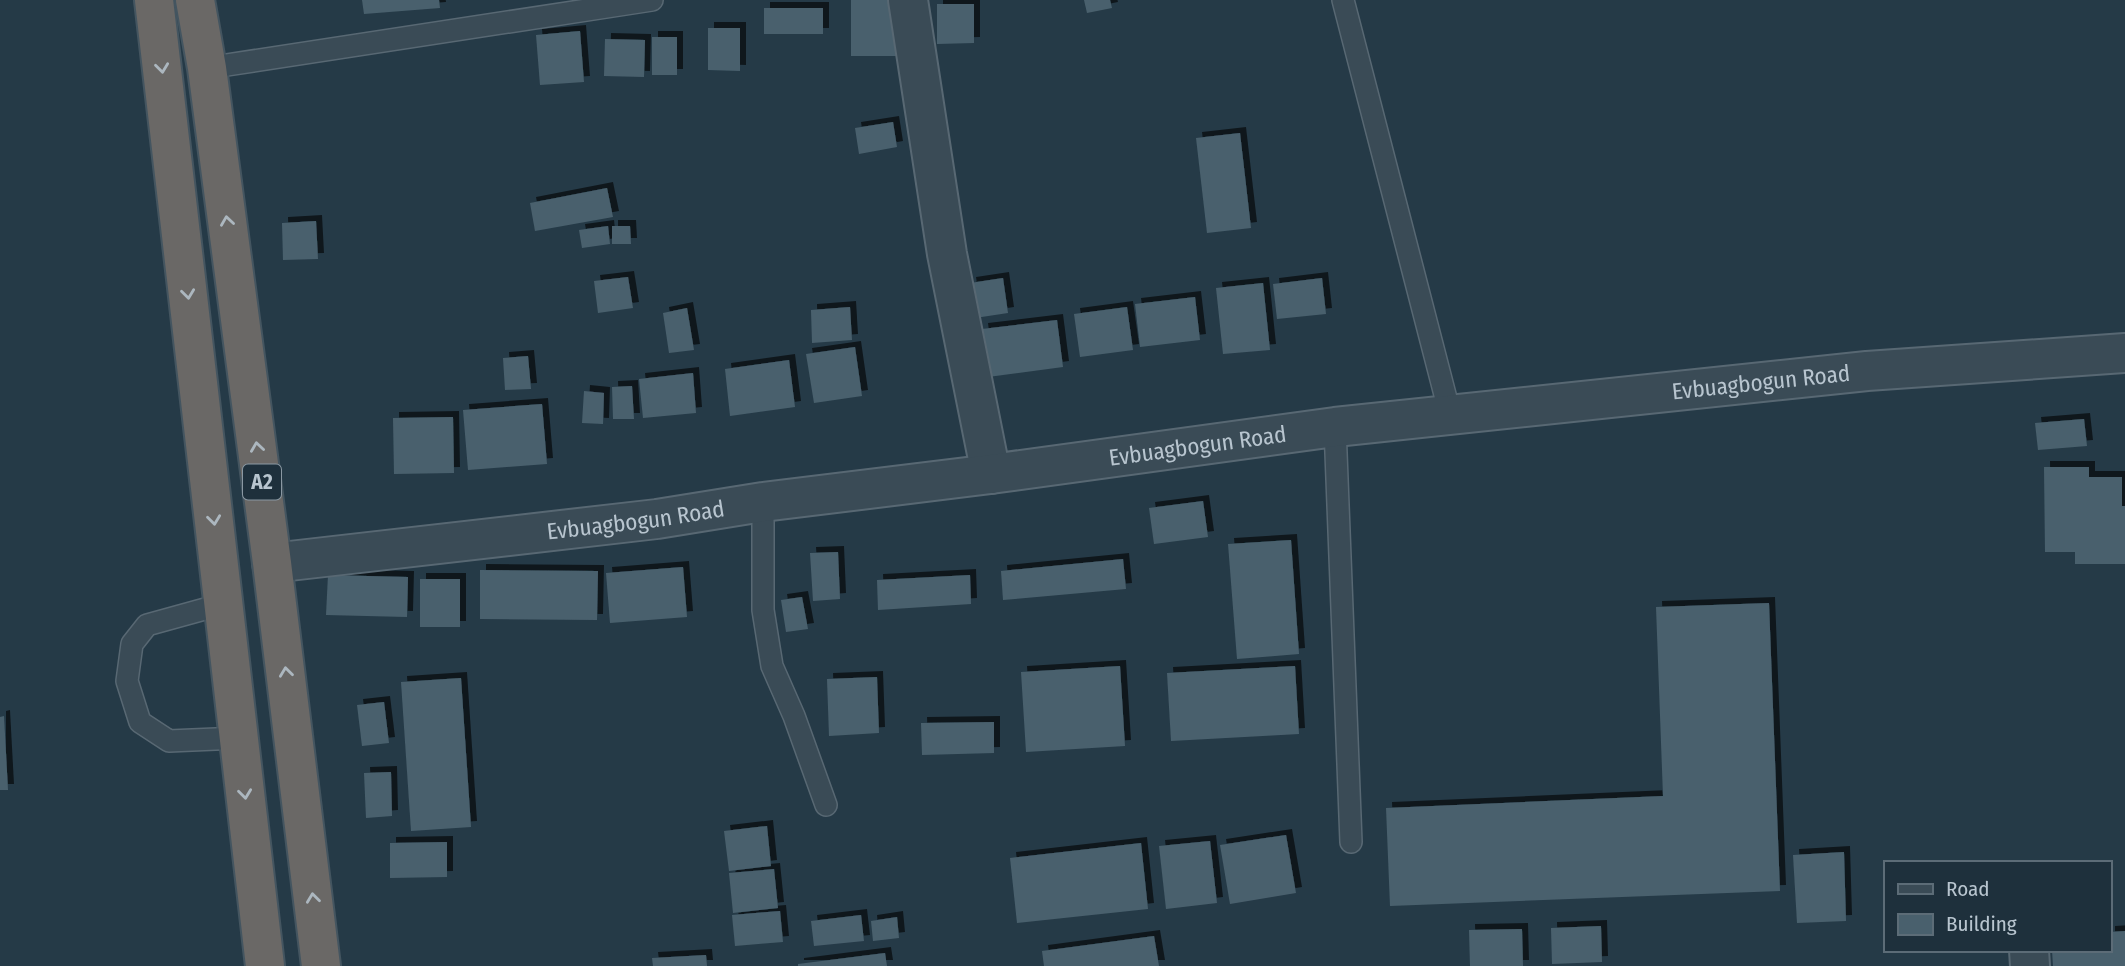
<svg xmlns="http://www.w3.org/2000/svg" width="2125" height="966" viewBox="0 0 2125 966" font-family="'Fira Sans Condensed',sans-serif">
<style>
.building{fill:#49606d;filter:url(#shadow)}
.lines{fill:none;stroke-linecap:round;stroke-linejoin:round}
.service-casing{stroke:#586873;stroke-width:24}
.minor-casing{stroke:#586873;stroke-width:42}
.trunk-casing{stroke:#445560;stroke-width:42}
.service{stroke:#3a4b56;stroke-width:21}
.minor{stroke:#3a4b56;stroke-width:38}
.trunk{stroke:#6a6866;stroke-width:38}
.oneway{stroke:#acb7bf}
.labels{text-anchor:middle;stroke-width:6;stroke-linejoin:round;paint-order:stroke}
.shield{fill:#1e303c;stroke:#8a98a3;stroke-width:2}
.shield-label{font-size:21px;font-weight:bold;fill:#b8c5cf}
.street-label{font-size:23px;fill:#b8c5cf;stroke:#1e303c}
</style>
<defs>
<filter id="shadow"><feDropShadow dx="6" dy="-6" stdDeviation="0" flood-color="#0009"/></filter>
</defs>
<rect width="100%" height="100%" fill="#253a47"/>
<!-- building -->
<g class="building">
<path d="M362 0H439L440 8 364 14Z"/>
<path d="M851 0H900L899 56H851Z"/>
<path d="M1084 0H1110L1112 8 1087 13Z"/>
<path d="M937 4H974V43L937 44Z"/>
<rect x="764" y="8" width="59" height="26"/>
<path d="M708 28H740V71L708 70Z"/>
<path d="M580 31 584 82 540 85 536 35Z"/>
<rect x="652" y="37" width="25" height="38"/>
<path d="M605 39 645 40 644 77 604 76Z"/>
<path d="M893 122 897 147 859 154 855 128Z"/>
<path d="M1240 133 1251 228 1207 233 1196 138Z"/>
<path d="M607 188 613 217 535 231 530 203Z"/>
<path d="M316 221 318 259 283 260 282 223Z"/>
<path d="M608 226 610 244 582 248 579 230Z"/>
<path d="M612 226H630L631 244H612Z"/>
<path d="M628 277 633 308 598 313 594 281Z"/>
<path d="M1003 278 1008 313 975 318 970 283Z"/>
<path d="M1322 278 1326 314 1277 319 1273 284Z"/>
<path d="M1263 283 1270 350 1223 354 1216 288Z"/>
<path d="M1195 297 1200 340 1140 347 1135 304Z"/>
<path d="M850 307 852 340 812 343 811 310Z"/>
<path d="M1127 307 1133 350 1080 357 1074 314Z"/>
<path d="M687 308 694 350 669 353 663 313Z"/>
<path d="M1057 320 1063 367 988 377 982 329Z"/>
<path d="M855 347 862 396 814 403 806 354Z"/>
<path d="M528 356 531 389 505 390 503 358Z"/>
<path d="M789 360 795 407 730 416 725 369Z"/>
<path d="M693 373 696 413 643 418 639 379Z"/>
<path d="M632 386 634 419H613L612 387Z"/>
<path d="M584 391 604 393 603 424 582 423Z"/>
<path d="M542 404 547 464 468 470 463 410Z"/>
<path d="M453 417 454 473 394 474 393 418Z"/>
<path d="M2084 419 2087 446 2038 450 2035 423Z"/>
<path d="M2044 467H2089V477H2122V506H2125V564H2075V552H2045Z"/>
<path d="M1203 501 1208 537 1154 544 1149 508Z"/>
<path d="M1291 540 1299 654 1237 659 1228 544Z"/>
<path d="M838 552 840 599 813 601 810 553Z"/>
<path d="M1123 559 1126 589 1003 600 1001 571Z"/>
<path d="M683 567 687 617 610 623 606 573Z"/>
<path d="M480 570 598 571 597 620 480 619Z"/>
<path d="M328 575 408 577 407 617 326 615Z"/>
<path d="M970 575 971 604 878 610 877 580Z"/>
<rect x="420" y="579" width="40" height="48"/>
<path d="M802 597 808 629 786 632 781 600Z"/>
<path d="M1769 603 1780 891 1390 906 1386 808 1663 796 1656 607Z"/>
<path d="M1120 666 1125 746 1026 752 1021 672Z"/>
<path d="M1295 666 1299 734 1171 741 1167 673Z"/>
<path d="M877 677 879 733 829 736 827 679Z"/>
<path d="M461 678 471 827 411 831 401 682Z"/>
<path d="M384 702 389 743 362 746 357 705Z"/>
<path d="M4 716 8 790H0V717Z"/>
<path d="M994 722V753L922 755 921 723Z"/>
<path d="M391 772 392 816 366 818 364 773Z"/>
<path d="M767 826 771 866 729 871 724 831Z"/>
<path d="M1286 835 1296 893 1230 904 1220 845Z"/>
<path d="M1210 841 1217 903 1166 909 1159 846Z"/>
<path d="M447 842V877L390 878V843Z"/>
<path d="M1141 843 1148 909 1017 923 1010 858Z"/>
<path d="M1844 852 1846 921 1797 923 1793 855Z"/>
<path d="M774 869 778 908 733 913 729 873Z"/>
<path d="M780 911 783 942 735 946 732 915Z"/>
<path d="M861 915 864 941 814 946 811 921Z"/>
<path d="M897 917 899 938 873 941 871 921Z"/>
<path d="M1601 926 1602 962 1552 964 1551 928Z"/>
<path d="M1522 929 1523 966H1470L1469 930Z"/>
<path d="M2125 931V966H2053L2052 950H2109V932Z"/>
<path d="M1154 936 1159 966H1044L1042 951Z"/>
<path d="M885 953 887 966H798V964Z"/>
<path d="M706 955 707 966H653L652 958Z"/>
</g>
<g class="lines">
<!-- service casing -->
<g class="service-casing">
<g id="service">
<path d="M1343 0 1450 414"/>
<path d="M207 68 652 0"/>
<path d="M1335 427 1351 842"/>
<path d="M763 502V610L772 666 794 716 826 805"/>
<path d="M223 604 147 625 132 644 127 681 140 722 169 741 239 738"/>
</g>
</g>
<!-- minor casing -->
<g class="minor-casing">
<g id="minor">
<path d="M908 0 947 254 991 474"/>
<path id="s1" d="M272 563 657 519 763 502 991 474 1335 427 1867 371 2125 353"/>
<path d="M2029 950 2030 966"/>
</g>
</g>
<!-- trunk casing -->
<g class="trunk-casing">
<g id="trunk">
<path d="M154 0 265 966"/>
<path d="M195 0 207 68 272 563 321 966"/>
</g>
</g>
<!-- service -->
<use href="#service" class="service"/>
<!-- minor -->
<use href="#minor" class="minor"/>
<!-- trunk -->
<use href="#trunk" class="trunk"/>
</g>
<!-- one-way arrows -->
<defs><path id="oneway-chevron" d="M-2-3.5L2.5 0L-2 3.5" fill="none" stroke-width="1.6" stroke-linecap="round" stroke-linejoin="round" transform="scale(1.75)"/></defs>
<g class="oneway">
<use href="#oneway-chevron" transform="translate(162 68) rotate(83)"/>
<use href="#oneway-chevron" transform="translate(227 221) rotate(-98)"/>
<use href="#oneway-chevron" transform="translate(188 294) rotate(83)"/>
<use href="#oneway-chevron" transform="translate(257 447) rotate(-98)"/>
<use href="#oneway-chevron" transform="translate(214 520) rotate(83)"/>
<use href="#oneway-chevron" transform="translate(286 672) rotate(-97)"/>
<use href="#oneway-chevron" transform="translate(245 794) rotate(83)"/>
<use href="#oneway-chevron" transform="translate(313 898) rotate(-97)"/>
</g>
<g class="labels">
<!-- shield labels -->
<rect class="shield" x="243" y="464.5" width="38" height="35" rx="5"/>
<g class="shield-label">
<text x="262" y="489">A2</text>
</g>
<!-- street labels -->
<g class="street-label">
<text dy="8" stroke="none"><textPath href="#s1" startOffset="1500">Evbuagbogun Road</textPath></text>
<text dy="8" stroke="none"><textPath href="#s1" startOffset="933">Evbuagbogun Road</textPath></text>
<text dy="8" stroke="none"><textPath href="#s1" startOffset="366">Evbuagbogun Road</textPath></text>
</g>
</g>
<!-- legend -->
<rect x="1884" y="861" width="228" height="91" fill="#1e303c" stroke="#5c6c77" stroke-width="2"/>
<rect x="1898" y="884" width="35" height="10" fill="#3a4b56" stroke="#5c6c77" stroke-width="2"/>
<text x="1946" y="896" font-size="21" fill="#b8c5cf">Road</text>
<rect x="1898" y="914" width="35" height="21" fill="#49606d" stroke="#5c6c77" stroke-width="2"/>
<text x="1946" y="931" font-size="21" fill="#b8c5cf">Building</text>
</svg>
